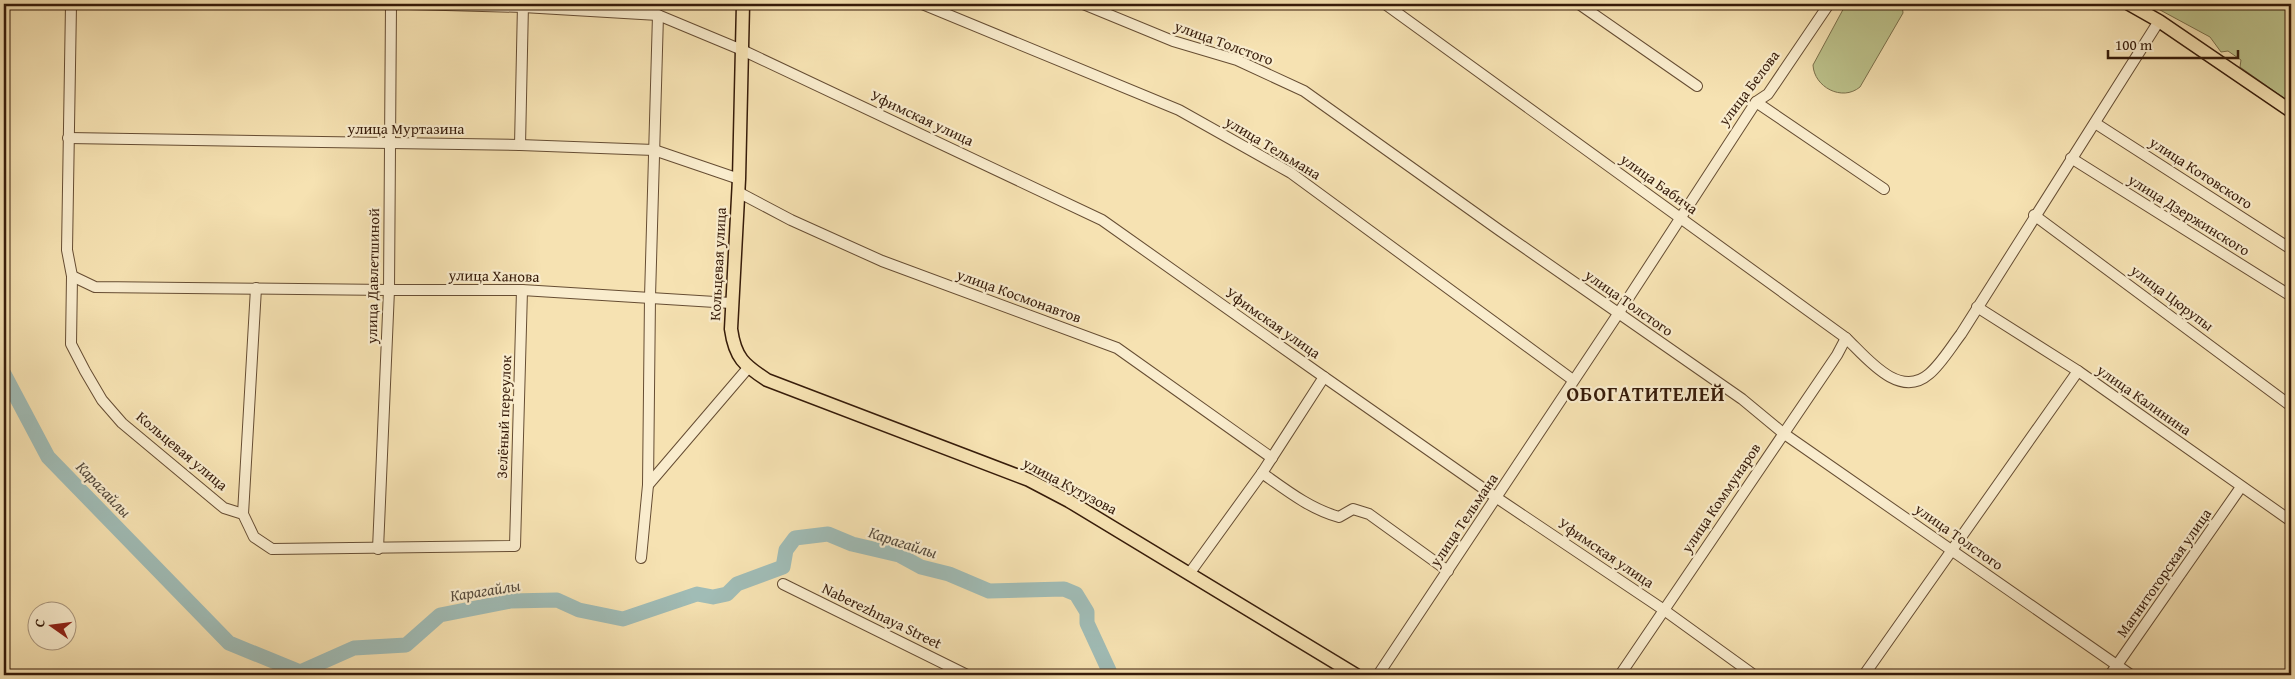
<svg xmlns="http://www.w3.org/2000/svg" width="2295" height="679" viewBox="0 0 2295 679" font-family="'Gentium Book Plus',serif">
<style>
.green{fill:#bdc38c;stroke:#7a6f4a}
.lines{fill:none;stroke-linecap:round;stroke-linejoin:round}
.river{stroke:#a0bcb6;stroke-width:15}
.minor-casing{stroke:#664d33;stroke-width:12}
.major-casing{stroke:#361b09;stroke-width:15}
.minor{stroke:#f9eccd;stroke-width:10}
.major{stroke:#f6e2b2;stroke-width:12}
.labels{text-anchor:middle;stroke-width:4.5;stroke-linejoin:round;paint-order:stroke}
.street-label{font-size:15px;fill:#361b09;stroke:#f9eccd}
.water-label{font-size:16px;font-style:italic;fill:#564b3d;stroke:#f9eccd}
.district-label{font-size:20px;font-weight:bold;letter-spacing:1px;fill:#361b09;stroke:#f9eccd}
</style>
<rect width="100%" height="100%" fill="#f6e2b2"/>
<filter id="stains"><feTurbulence type="fractalNoise" baseFrequency=".004" numOctaves="4"/><feColorMatrix values="0 0 0 0 .2 0 0 0 0 .09 0 0 0 0 .02 0 0 0 .5 -.17"/></filter>
<radialGradient id="worn" r=".72"><stop offset=".6" stop-color="#630" stop-opacity="0"/><stop offset="1" stop-color="#630" stop-opacity=".3"/></radialGradient>
<!-- green -->
<g class="green">
<path d="M1846 4H1902L1903 13 1860 87C1842 102 1814 87 1813 65Z"/>
<path d="M2149 4H2291V103L2240 67 2241 60 2228 51 2221 52 2210 37Z"/>
</g>
<g class="lines">
<!-- river -->
<path class="river" d="M4 374 48 457 229 643 300 672 354 648 406 645 440 615 511 601 557 600 579 610 623 619 697 594 713 597 727 594 737 584 783 567 786 550 795 538 828 534 852 544 899 555 921 567 949 574 989 591 1064 589 1076 594 1087 612V623L1111 675"/>
<!-- minor casing -->
<g class="minor-casing">
<g id="minor">
<path d="M71 4 67 250 72 276 71 344 85 371 102 400 122 423 224 508 243 514 254 537 272 549 515 546 522 290"/>
<path d="M409 4 523 7 658 15 742 50 1102 220 1324 377 1497 498 1664 610 1754 675"/>
<path d="M922 4 1179 110 1291 173 1573 380"/>
<path d="M1083 4 1173 41 1237 60 1304 91 1499 230 1742 399 1783 433 2131 675"/>
<path d="M1385 4 1846 338C1866 357 1899 400 1929 374 1941 364 1951 347 1961 334L2159 21"/>
<path d="M1579 4 1697 86"/>
<path d="M1756 102 1884 189"/>
<path d="M2095 123 2291 249"/>
<path d="M68 138 520 145 654 150 739 179"/>
<path d="M520 145 523 4"/>
<path d="M2071 158 2291 296"/>
<path d="M738 192 791 220 882 261 1117 348 1272 458"/>
<path d="M2034 215 2291 406"/>
<path d="M72 276 95 287 389 290H522L731 303"/>
<path d="M1977 307 2078 371 2291 521"/>
<path d="M1262 473C1286 490 1310 509 1339 517L1353 509 1369 514 1448 571"/>
<path d="M648 485 748 368"/>
<path d="M243 514 256 288"/>
<path d="M378 549 389 290 391 4"/>
<path d="M641 558 648 485 650 297 658 15"/>
<path d="M1189 574 1262 473 1324 377"/>
<path d="M783 584 967 675"/>
<path d="M1378 675 1618 314 1756 102 1768 94 1829 4"/>
<path d="M1620 675 1837 355 1846 338"/>
<path d="M1864 675 2078 371"/>
<path d="M2110 675 2241 487"/>
</g>
</g>
<!-- major casing -->
<g class="major-casing">
<g id="major">
<path d="M743 4 739 179 731 329C735 358 744 365 767 380L1029 480 1069 501 1356 675"/>
<path d="M2129 4 2159 21 2291 111"/>
</g>
</g>
<!-- minor -->
<use href="#minor" class="minor"/>
<!-- major -->
<use href="#major" class="major"/>
</g>
<g class="labels">
<!-- street labels -->
<g class="street-label">
<text transform="translate(1224 43) rotate(20)" y="5">улица Толстого</text>
<text transform="translate(1749 88) rotate(-53)" y="5">улица Белова</text>
<text transform="translate(922 118) rotate(25)" y="5">Уфимская улица</text>
<text x="406" y="134">улица Муртазина</text>
<text transform="translate(1273 148) rotate(31)" y="5">улица Тельмана</text>
<text transform="translate(2201 173) rotate(33)" y="5">улица Котовского</text>
<text transform="translate(1659 184) rotate(36)" y="5">улица Бабича</text>
<text transform="translate(2189 215) rotate(32)" y="5">улица Дзержинского</text>
<text transform="translate(718 264) rotate(-87)" y="5">Кольцевая улица</text>
<text transform="translate(373 276) rotate(-89)" y="5">улица Давлетшиной</text>
<text transform="translate(494 276) rotate(1)" y="5">улица Ханова</text>
<text transform="translate(1019 296) rotate(20)" y="5">улица Космонавтов</text>
<text transform="translate(2172 298) rotate(37)" y="5">улица Цюрупы</text>
<text transform="translate(1629 303) rotate(35)" y="5">улица Толстого</text>
<text transform="translate(1273 323) rotate(35)" y="5">Уфимская улица</text>
<text transform="translate(2144 400) rotate(35)" y="5">улица Калинина</text>
<text transform="translate(504 417) rotate(-88)" y="5">Зелёный переулок</text>
<text transform="translate(182 451) rotate(40)" y="5">Кольцевая улица</text>
<text transform="translate(1070 486) rotate(28)" y="5">улица Кутузова</text>
<text transform="translate(1721 498) rotate(-56)" y="5">улица Коммунаров</text>
<text transform="translate(1464 520) rotate(-56)" y="5">улица Тельмана</text>
<text transform="translate(1959 537) rotate(35)" y="5">улица Толстого</text>
<text transform="translate(1606 553) rotate(34)" y="5">Уфимская улица</text>
<text transform="translate(2164 573) rotate(-55)" y="5">Магнитогорская улица</text>
<text transform="translate(882 616) rotate(26)" y="5">Naberezhnaya Street</text>
</g>
<!-- water labels -->
<g class="water-label">
<text transform="translate(104 489) rotate(46)" y="6">Карагайлы</text>
<text transform="translate(903 542) rotate(18)" y="6">Карагайлы</text>
<text transform="translate(485 590) rotate(-9)" y="6">Карагайлы</text>
</g>
<!-- district labels -->
<g class="district-label">
<text x="1646" y="401">ОБОГАТИТЕЛЕЙ</text>
</g>
</g>
<!-- margin -->
<rect width="2295" height="679" fill="none" stroke="#f6e2b2" stroke-width="20"/>
<rect x="5" y="5" width="2285" height="669" fill="none" stroke="#361b09" stroke-width="2.5"/>
<rect x="10" y="10" width="2275" height="659" fill="none" stroke="#361b09"/>
<!-- north arrow -->
<g transform="translate(52 626) rotate(284)"><circle r="24" fill="#f9eccd" stroke="#ab987f"/>
<path d="M0-4L9 19L0 12L-9 19Z" fill="#8f2418"/>
<text y="-8" font-size="14" font-weight="bold" text-anchor="middle" fill="#361b09">С</text>
</g>
<!-- scale -->
<path d="M2108 50v8h130v-8" fill="none" stroke="#361b09" stroke-width="2.5"/>
<text x="2115" y="50" font-size="15" fill="#361b09" stroke="#f9eccd" stroke-width="4" paint-order="stroke">100 m</text>
<rect width="100%" height="100%" filter="url(#stains)"/>
<rect width="100%" height="100%" fill="url(#worn)"/>
</svg>
